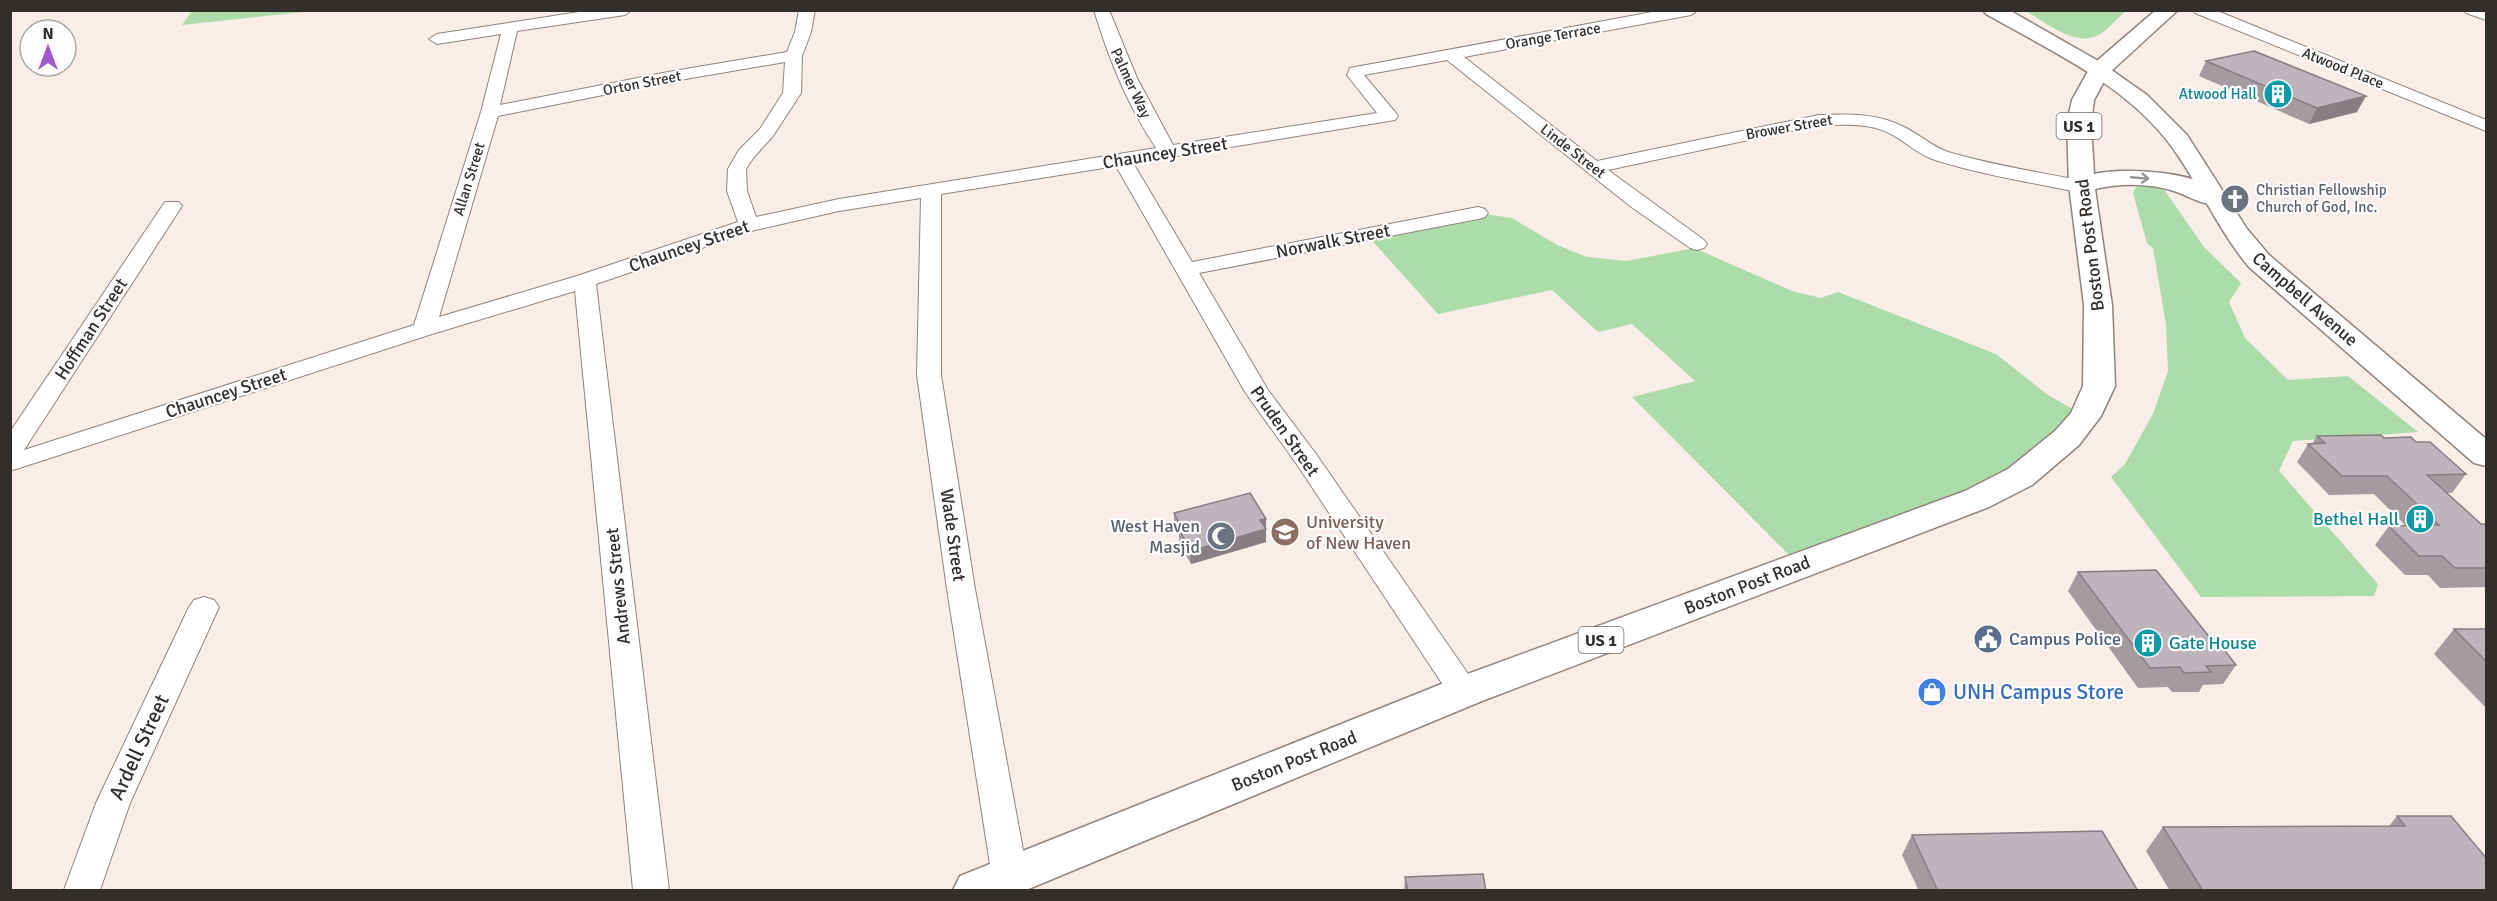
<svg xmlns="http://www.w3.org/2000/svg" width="2497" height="901" viewBox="0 0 2497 901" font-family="Signika,sans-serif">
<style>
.green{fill:#acdca9}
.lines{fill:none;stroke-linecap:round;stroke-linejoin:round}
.minor-casing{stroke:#8f847e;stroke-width:2}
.secondary-casing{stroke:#8f847e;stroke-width:3}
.primary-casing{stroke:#8f847e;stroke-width:3}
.minor{fill:#fff;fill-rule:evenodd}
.secondary{fill:#fff;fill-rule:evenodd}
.primary{fill:#fff;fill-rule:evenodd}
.wall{fill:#a49ba1}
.shaded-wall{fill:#867e83}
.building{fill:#bfb4bb;stroke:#867e83;stroke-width:1.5}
.oneway{stroke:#989695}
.labels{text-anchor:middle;stroke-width:4.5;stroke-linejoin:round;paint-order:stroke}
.far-street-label{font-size:15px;fill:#322e2b;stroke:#fdfdfd}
.far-culture-label{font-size:15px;fill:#0d838f;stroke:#fdfdfd;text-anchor:end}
.far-worship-label{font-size:15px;fill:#5b616d;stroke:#fdfdfd;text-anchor:start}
.shield{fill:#fdfdfd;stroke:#6f6c6a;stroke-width:1.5}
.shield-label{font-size:16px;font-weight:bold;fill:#322e2b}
.street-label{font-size:18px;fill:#322e2b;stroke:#fdfdfd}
.culture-label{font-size:18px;fill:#0d838f;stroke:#fdfdfd;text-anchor:end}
.education-label{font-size:18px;fill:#785e54;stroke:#fdfdfd;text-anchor:start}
.worship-label{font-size:18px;fill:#5b616d;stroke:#fdfdfd;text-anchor:end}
.service-label{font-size:18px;fill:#4e5e75;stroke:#fdfdfd;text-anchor:start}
.near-shop-label{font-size:21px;fill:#366cbe;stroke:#fdfdfd;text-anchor:start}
.near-street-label{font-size:21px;fill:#322e2b;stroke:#fdfdfd}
</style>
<rect width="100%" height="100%" fill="#f9ede7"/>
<!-- green -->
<g class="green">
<path d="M192 11V10L313 11 182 25Z"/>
<path d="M2026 11H2126C2117 18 2107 31 2097 36 2074 46 2044 22 2026 11Z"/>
<path d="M2151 185 2163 188 2204 247 2241 283 2229 302 2245 338 2288 380 2348 376 2418 432 2293 441 2279 471 2378 584 2374 596 2201 597 2111 477 2125 464 2153 414 2168 371 2166 324 2153 248 2147 243 2133 193 2136 187Z"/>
<path d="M1478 213 1512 218 1557 245 1587 257 1627 261 1694 248 1792 291 1821 298 1838 292 1996 354 2048 395 2085 416 2045 458 1799 565 1632 397 1695 381 1632 324 1598 332 1552 290 1438 314 1367 235Z"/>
</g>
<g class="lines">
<!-- minor casing -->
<g class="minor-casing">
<g id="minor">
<path d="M592 10H632L625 15 517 31 500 105 668 72 787 52 795 32 799 10H815L811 32 802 56 801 93 773 136 754 157 746 169 747 191 756 217 839 199 1156 148C1129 108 1108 57 1094 10H1109L1137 78 1173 145 1377 113 1347 75 1350 68 1663 10H1698L1691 15 1464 57 1597 161 1819 115C1848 114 1878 113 1904 127 1919 134 1933 147 1948 152 1992 165 2038 172 2083 181L2090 183 2093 187 2090 191 2083 193C2033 183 1983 175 1935 160 1919 155 1906 142 1891 134 1869 122 1843 125 1819 125L1608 170 1704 240 1707 244 1704 248 1697 250 1690 248 1630 206 1447 60 1364 75 1395 112 1398 116 1395 120 1133 163 1192 262 1478 207 1485 209 1488 213 1485 217 1478 219 1199 273 1268 390 1316 454 1475 684 1480 692 1475 700 1464 704 1453 700 1298 466 1245 392 1116 166 941 194V375L975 589 1028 877 1023 888 1015 890 997 888 992 877 947 589 917 375 921 198 839 211 755 230 596 284 669 890H633L575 291 432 334 10 471V432L165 202H179L182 206 24 450 414 325 481 112 501 34 437 44 429 39 437 34ZM785 62 783 93 760 129 739 150 728 169 727 191 738 222 577 276 439 317 498 116 668 82Z"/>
<path d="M2193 10H2215L2486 120V131L2195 13Z"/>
<path d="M2464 10 2486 11V20L2466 13Z"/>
<path d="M204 597 214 600 219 607 130 803 100 890H64L96 803 189 607 194 600Z"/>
</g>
</g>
<!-- secondary casing -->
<g class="secondary-casing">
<path id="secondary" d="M1983 10H2009L2100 62 2147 95 2187 135 2247 229 2269 255 2486 439V466L2474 463 2249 267C2218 230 2200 186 2172 147 2127 85 2051 51 1986 14Z"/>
</g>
<!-- primary casing -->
<g class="primary-casing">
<path id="primary" d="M2156 10H2178L2108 74 2094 100 2091 123 2094 174C2123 167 2207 171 2226 198L2222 203C2205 208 2190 196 2174 191 2149 183 2120 183 2095 189L2112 305 2115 386 2101 416 2079 445 2032 485 1989 507 1482 701 1026 890H953L960 876 1454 679 1965 491 2008 469 2055 431 2071 413 2083 386 2084 305 2069 185 2067 123 2072 100 2091 66Z"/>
</g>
<!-- minor -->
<use href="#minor" class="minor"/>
<!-- secondary -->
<use href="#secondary" class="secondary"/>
<!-- primary -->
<use href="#primary" class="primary"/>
</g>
<!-- wall -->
<g class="wall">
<path d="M2206 61 2357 112 2309 124 2199 76Z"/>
<path d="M2317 436 2384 438 2416 442 2466 474 2452 493H2447L2481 524H2487V587L2440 588 2428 575H2405L2375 545 2389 526H2406L2374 494 2329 495 2297 462 2308 444H2312Z"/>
<path d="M1174 513 1266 519V542L1191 564 1179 543V534L1174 526Z"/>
<path d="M2078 572 2211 639 2236 665 2223 684 2203 685 2199 692H2172L2168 687 2138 688 2068 591Z"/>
<path d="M2454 629H2487V709L2434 654Z"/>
<path d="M2397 816 2487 891H2170L2146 851 2163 827 2389 826Z"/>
<path d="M1912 835 2138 891H1919L1902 855Z"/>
<path d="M1405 877 1486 891H1404Z"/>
</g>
<!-- shaded-wall -->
<g class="shaded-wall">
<path d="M2366 96 2357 112 2309 124 2317 108Z"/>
<path d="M1266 519V542L1191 564V551L1260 520Z"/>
</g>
<!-- building -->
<g class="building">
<path d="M2254 51 2366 96 2317 108 2206 61Z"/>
<path d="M2381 435 2384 438 2411 437 2416 442H2430L2466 474 2427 475 2481 524H2487V568H2455L2442 556H2419L2389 526 2439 525 2387 476H2342L2308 444 2325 443 2317 436Z"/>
<path d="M1250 493 1266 519 1260 520 1266 529 1191 551 1179 530 1182 529 1181 526 1174 513Z"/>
<path d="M2156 570 2211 639H2216L2236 665 2206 666 2211 672 2184 673 2180 667 2150 668 2078 572Z"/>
<path d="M2454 629H2487V662Z"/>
<path d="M2397 816H2451L2487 859V891H2203L2163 827 2405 826Z"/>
<path d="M2102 831 2138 891H1938L1912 835Z"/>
<path d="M1483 874 1486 891H1408L1405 877Z"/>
</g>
<!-- one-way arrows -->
<defs><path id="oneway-shaft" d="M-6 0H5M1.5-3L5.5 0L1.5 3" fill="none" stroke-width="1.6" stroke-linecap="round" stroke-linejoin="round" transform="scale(1.5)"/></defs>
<use class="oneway" href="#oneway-shaft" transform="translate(2140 178) rotate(5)"/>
<!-- icons -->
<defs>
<g id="building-disc" transform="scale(1.5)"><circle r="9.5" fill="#0f9aa8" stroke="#fdfdfd"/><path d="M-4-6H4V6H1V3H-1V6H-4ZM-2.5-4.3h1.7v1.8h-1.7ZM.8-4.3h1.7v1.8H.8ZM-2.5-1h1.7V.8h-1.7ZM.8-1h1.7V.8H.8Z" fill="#fff"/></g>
<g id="church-disc" transform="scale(1.5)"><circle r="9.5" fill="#6b7280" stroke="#fdfdfd"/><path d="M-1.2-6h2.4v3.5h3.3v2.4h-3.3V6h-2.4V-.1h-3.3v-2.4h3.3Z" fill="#fff"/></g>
<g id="university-disc" transform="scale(1.5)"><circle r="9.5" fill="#8d6e63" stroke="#fdfdfd"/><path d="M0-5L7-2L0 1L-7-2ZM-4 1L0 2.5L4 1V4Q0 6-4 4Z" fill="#fff"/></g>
<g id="mosque-disc" transform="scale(1.5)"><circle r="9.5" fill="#6b7280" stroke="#fdfdfd"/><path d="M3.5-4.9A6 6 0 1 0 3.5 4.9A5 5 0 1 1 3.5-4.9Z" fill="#fff"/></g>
<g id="civic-disc" transform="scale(1.5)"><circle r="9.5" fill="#5c6f8a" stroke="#fdfdfd"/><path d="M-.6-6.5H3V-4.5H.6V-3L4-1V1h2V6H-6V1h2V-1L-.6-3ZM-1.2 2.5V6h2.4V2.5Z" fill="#fff"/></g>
<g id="shop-disc" transform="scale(1.5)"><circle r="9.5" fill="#3f7fe0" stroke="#fdfdfd"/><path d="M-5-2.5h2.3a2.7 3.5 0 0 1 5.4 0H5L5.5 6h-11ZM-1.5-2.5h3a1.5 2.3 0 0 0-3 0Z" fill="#fff"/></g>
</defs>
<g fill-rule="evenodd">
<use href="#building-disc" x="2278" y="94"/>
<use href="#church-disc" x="2235" y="199"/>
<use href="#building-disc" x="2420" y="519"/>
<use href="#university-disc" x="1285" y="532"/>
<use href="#mosque-disc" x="1221" y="536"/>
<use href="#civic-disc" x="1988" y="639"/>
<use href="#building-disc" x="2148" y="643"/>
<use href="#shop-disc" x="1932" y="692"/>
</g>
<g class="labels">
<!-- far-street labels -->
<g class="far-street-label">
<text transform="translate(1553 36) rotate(-10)" y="5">Orange Terrace</text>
<text transform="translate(2343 68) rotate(22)" y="5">Atwood Place</text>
<text transform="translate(642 83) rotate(-11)" y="5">Orton Street</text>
<text transform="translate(1131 83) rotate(65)" y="5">Palmer Way</text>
<text transform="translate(1789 127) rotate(-10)" y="5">Brower Street</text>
<text transform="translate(1573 151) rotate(38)" y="5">Linde Street</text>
<text transform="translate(469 179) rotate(-73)" y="5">Allan Street</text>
</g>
<!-- far-culture labels -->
<g class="far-culture-label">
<text x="2257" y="99">Atwood Hall</text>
</g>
<!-- far-worship labels -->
<g class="far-worship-label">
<text x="2256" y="195">Christian Fellowship<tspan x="2256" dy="17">Church of God, Inc.</tspan></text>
</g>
<!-- shield labels -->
<g class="shield">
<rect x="2056.5" y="113" width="45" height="26" rx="4.5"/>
<rect x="1578.5" y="627" width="45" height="26" rx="4.5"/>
</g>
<g class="shield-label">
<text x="2079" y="132">US 1</text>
<text x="1601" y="646">US 1</text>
</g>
<!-- street labels -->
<g class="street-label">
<text transform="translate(1165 153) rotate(-9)" y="6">Chauncey Street</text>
<text transform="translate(1333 241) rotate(-11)" y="6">Norwalk Street</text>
<text transform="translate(2090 245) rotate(-97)" y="6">Boston Post Road</text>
<text transform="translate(689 246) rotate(-19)" y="6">Chauncey Street</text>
<text transform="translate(2305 299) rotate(41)" y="6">Campbell Avenue</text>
<text transform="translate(91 329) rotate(-57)" y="6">Hoffman Street</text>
<text transform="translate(226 393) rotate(-18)" y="6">Chauncey Street</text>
<text transform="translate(1285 431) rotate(55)" y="6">Pruden Street</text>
<text transform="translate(953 535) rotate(82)" y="6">Wade Street</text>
<text transform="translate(1747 585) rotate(-21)" y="6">Boston Post Road</text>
<text transform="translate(618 586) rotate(-96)" y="6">Andrews Street</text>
<text transform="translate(1294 761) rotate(-22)" y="6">Boston Post Road</text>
</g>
<!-- culture labels -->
<g class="culture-label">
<text x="2399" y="525">Bethel Hall</text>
<text x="2169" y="649" text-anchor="start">Gate House</text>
</g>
<!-- education labels -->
<g class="education-label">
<text x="1306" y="528">University<tspan x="1306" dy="21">of New Haven</tspan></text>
</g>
<!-- worship labels -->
<g class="worship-label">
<text x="1200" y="532">West Haven<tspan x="1200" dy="21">Masjid</tspan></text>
</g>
<!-- service labels -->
<g class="service-label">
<text x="2009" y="645">Campus Police</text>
</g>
<!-- near-shop labels -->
<g class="near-shop-label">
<text x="1953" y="699">UNH Campus Store</text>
</g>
<!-- near-street labels -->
<g class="near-street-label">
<text transform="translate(139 747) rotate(-65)" y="7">Ardell Street</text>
</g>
</g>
<!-- border -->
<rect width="2497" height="901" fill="none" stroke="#322e2b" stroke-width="24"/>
<!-- north arrow -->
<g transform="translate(48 48)"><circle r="28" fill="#fdfdfd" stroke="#acaaa9" stroke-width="1.5"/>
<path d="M0-4.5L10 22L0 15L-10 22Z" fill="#a159cc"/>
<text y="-9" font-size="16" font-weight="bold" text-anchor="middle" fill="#322e2b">N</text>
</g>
</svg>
